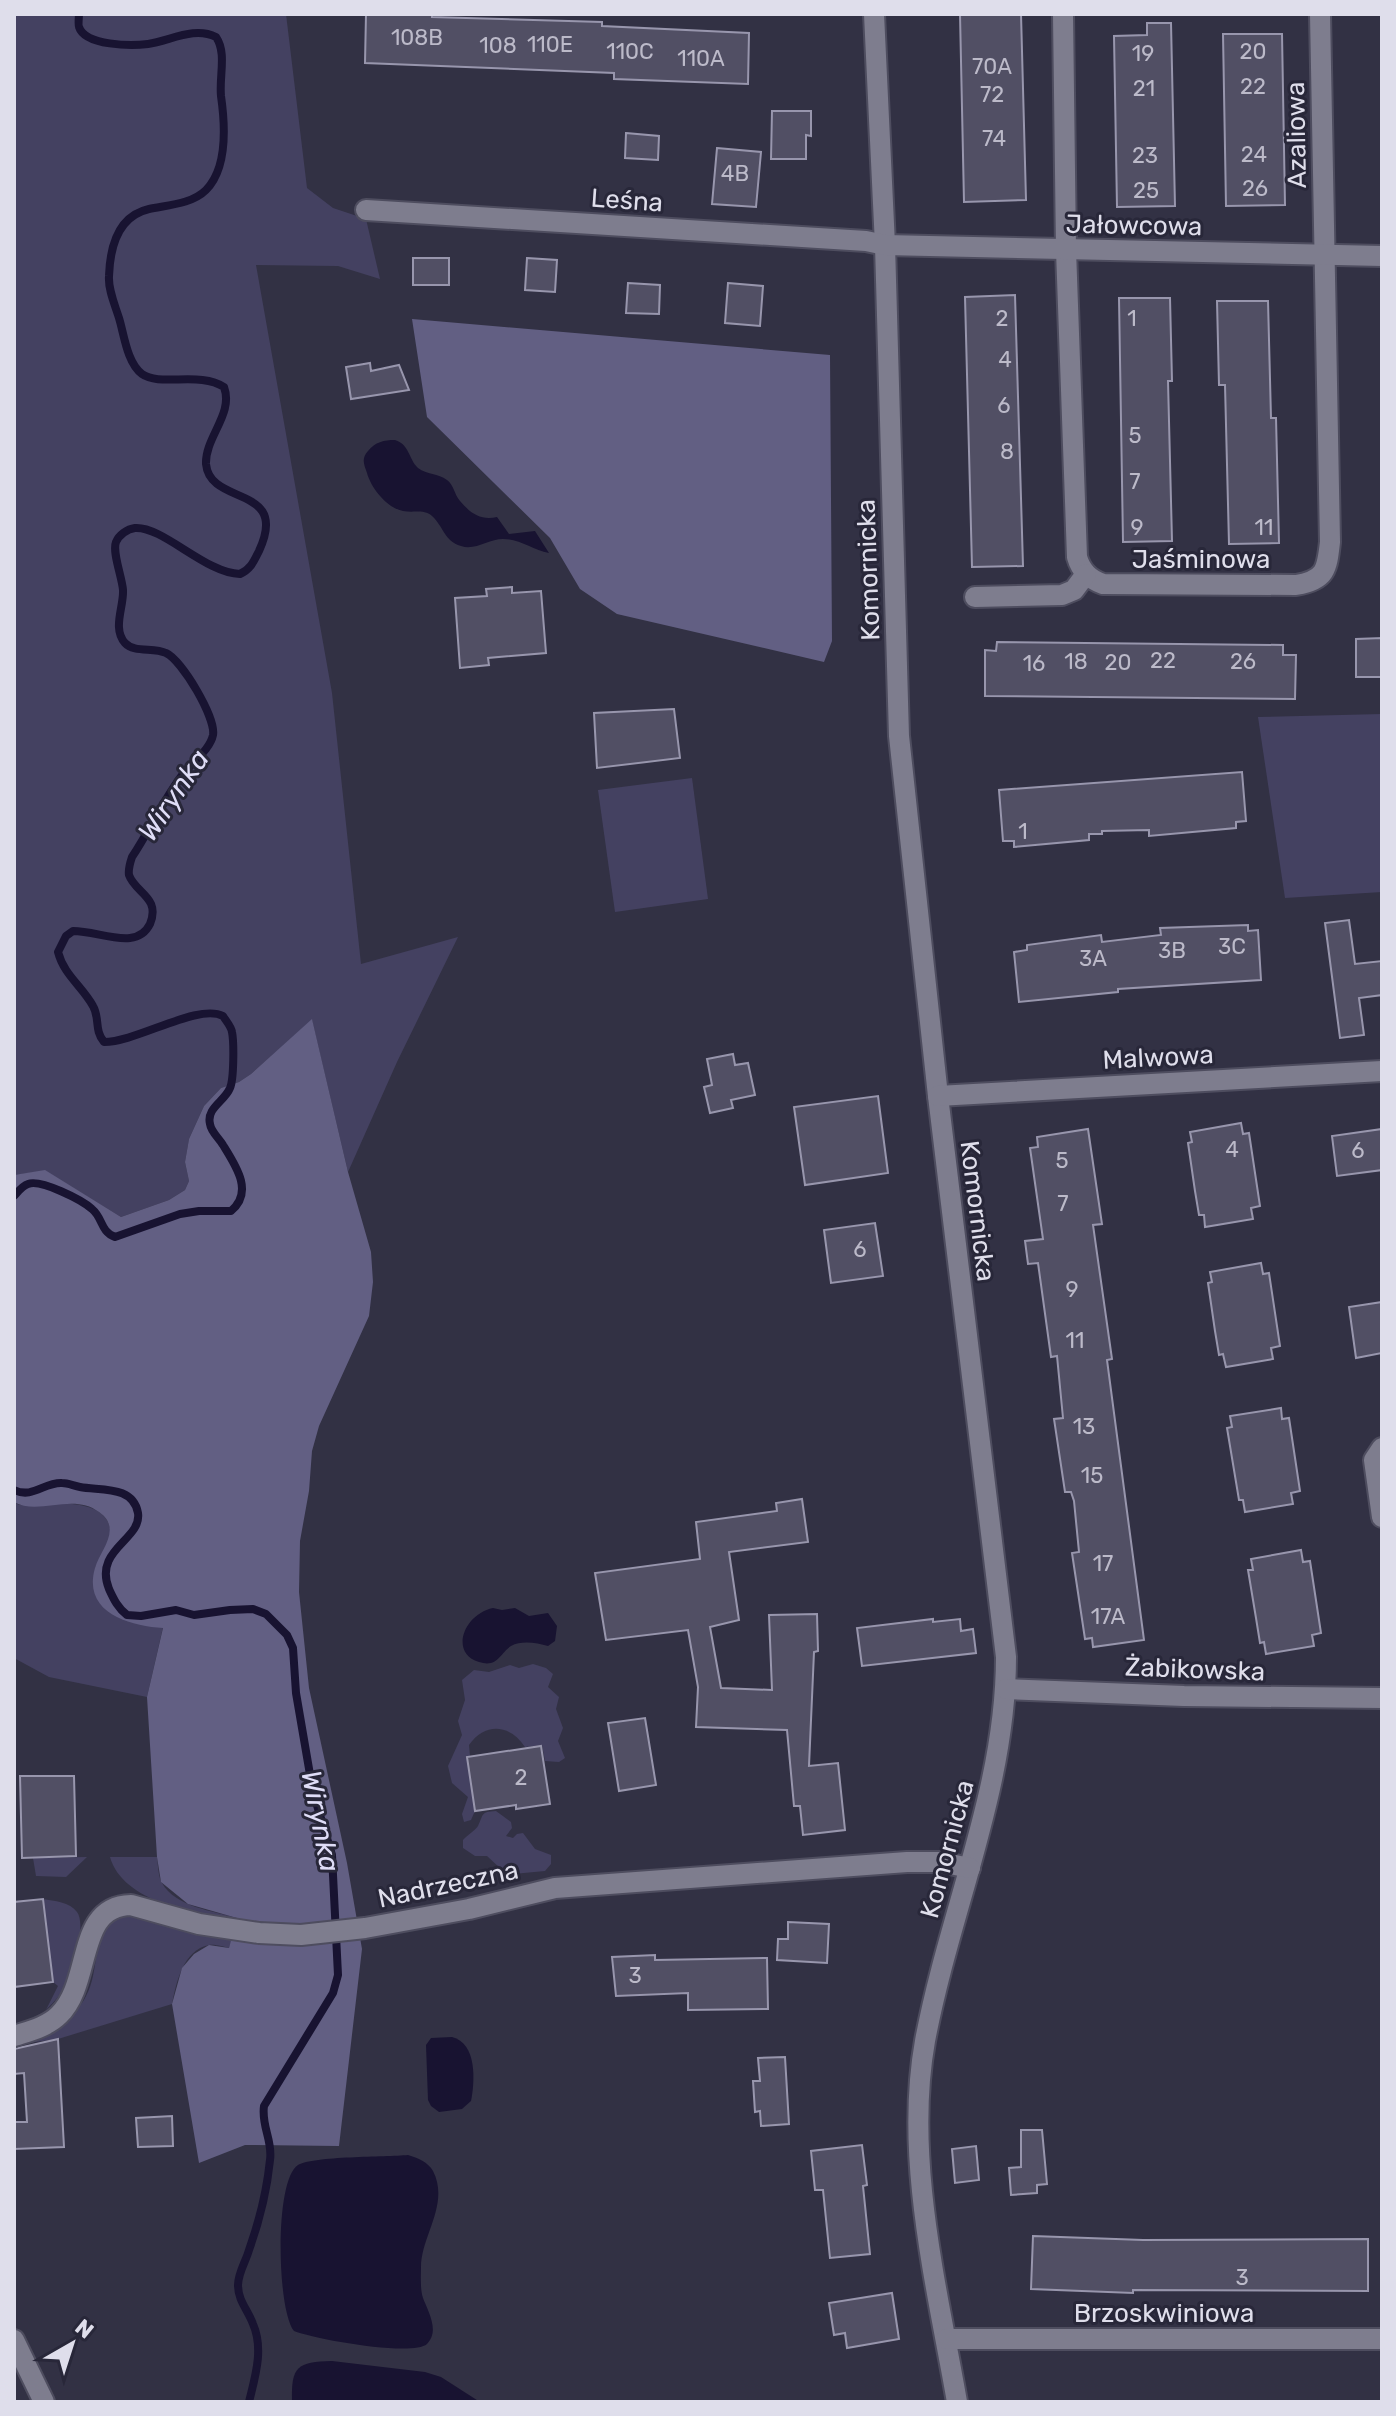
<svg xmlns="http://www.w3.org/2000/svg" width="1396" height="2416" viewBox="0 0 1396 2416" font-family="Rubik,sans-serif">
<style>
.green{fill:#444161}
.forest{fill:#625f83}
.water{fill:#181331}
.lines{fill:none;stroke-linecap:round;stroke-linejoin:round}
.stream{stroke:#181331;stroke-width:8}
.building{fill:#514f64;stroke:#9896ad;stroke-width:2}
.minor-casing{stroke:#4e4d5f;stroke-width:24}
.minor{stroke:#7e7d8e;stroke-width:20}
.labels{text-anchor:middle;stroke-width:6;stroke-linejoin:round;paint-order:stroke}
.number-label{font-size:22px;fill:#bcbac9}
.street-label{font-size:26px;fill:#dfdeeb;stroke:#282739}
.water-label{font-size:28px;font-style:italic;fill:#dfddf7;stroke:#282739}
</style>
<rect width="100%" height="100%" fill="#323144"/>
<!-- green -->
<g class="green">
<path d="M14 14H286L307 188 333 208 366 219 380 279 338 266 256 265 332 693 361 964 458 937 397 1062 348 1172 312 1020 251 1074 239 1082 221 1088 204 1106 189 1139 185 1162 189 1181 185 1190 169 1200 121 1217 45 1171 14 1175Z"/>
<path d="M1382 714V892L1285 898 1258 717Z"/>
<path d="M692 778 708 899 615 912 598 790Z"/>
<path d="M14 1502 19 1505C46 1504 117 1493 110 1540 108 1549 99 1560 95 1568L163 1627 147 1697 49 1677 14 1658Z"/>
<path d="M533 1664 546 1668 553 1674 548 1687 559 1697 556 1709 563 1728 558 1741 565 1758 559 1762 545 1761 542 1745 525 1747C510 1724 485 1722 469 1745L470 1756 467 1758 475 1811 471 1820 464 1822 462 1814 468 1797 452 1783 448 1766 462 1735 458 1721 465 1700 462 1680 474 1670 489 1672 510 1665 519 1668Z"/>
<path d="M496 1811 511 1822 512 1828 506 1836 513 1838 517 1834 523 1833 535 1849 551 1855V1864L545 1871 513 1874 502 1870 487 1856H475L463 1848V1840C467 1835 475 1831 478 1826 484 1814 480 1812 496 1811Z"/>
<path d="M87 1857 66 1877 36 1876 33 1858Z"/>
<path d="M110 1857H157C158 1864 158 1876 162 1883 175 1907 214 1911 237 1918L236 1923C197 1913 123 1903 110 1857Z"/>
<path d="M43 1899C54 1901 70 1902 77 1912 86 1924 75 1967 69 1980 63 1992 55 2001 46 2010L58 1986 53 1982Z"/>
<path d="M128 1913 232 1939 229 1948C224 1947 215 1944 209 1945 183 1950 176 1983 172 2004L58 2039 20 2044C54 2032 85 2015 93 1976 97 1956 98 1939 106 1922Z"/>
</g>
<!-- forest -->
<g class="forest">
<path d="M412 319 830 355 832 641 824 662 617 614 580 589 550 538 427 417Z"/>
<path d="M312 1019 348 1172 371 1252 373 1282 369 1316 319 1426 312 1451 309 1491 300 1541 299 1592 309 1688 347 1863 362 1949 339 2146 245 2145 199 2163 172 2004 182 1968 194 1954 209 1945 229 1948 237 1918 188 1904 161 1882 157 1857 147 1697 163 1628C130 1626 82 1613 95 1568 100 1550 123 1529 99 1512 73 1492 39 1516 14 1502V1175L45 1170 121 1217 169 1200 185 1190 189 1181 185 1162 189 1139 204 1106 221 1088 239 1082 251 1074Z"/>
</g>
<!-- water -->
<g class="water">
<path d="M395 440C410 445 408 458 418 468 427 475 438 473 447 480 454 485 454 494 460 501 470 513 481 521 497 517L509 534 535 531 549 553C533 550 520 539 503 539 489 539 475 551 461 546 444 541 444 527 432 516 424 509 413 513 403 511 387 508 371 488 367 473 364 464 361 459 368 451 375 442 384 440 395 440Z"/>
<path d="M493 1608 502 1610 515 1608 529 1616 548 1613 557 1626 555 1641 548 1646C537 1643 522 1640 511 1646 500 1653 498 1668 479 1662 449 1653 464 1614 493 1608Z"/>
<path d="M452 2037C477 2043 475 2081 471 2101L462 2109 439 2112 431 2106 428 2100 426 2045 431 2038Z"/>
<path d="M408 2155C418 2158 428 2162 433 2171 450 2204 421 2236 421 2267 421 2276 420 2289 423 2298 428 2311 440 2331 427 2344 412 2357 314 2339 294 2331 277 2311 274 2180 298 2165 313 2156 386 2157 408 2155Z"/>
<path d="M332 2361 425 2372 441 2377 480 2402H292C291 2366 297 2362 332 2361Z"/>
</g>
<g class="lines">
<!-- stream -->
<g class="stream">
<path d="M14 1196C18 1192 22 1186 28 1184 41 1179 82 1200 92 1209 103 1218 100 1231 115 1237L180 1214 199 1211H231C254 1192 236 1166 223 1145 219 1138 211 1132 210 1124 206 1108 225 1101 230 1088 234 1079 234 1042 232 1032 231 1026 226 1021 223 1016 198 1003 137 1042 104 1042 94 1030 100 1018 93 1006 82 986 64 975 58 952L66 936 73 931C92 931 112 940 130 938 139 937 146 932 150 924 161 897 135 893 129 875 128 869 130 863 132 857 150 830 163 800 183 774 192 762 210 750 213 735 216 718 182 660 166 653 154 647 134 653 125 643 112 628 124 607 123 590 122 577 112 552 116 542 119 535 127 529 135 528 163 526 205 573 240 574 251 569 254 561 259 551 290 484 210 507 206 464 205 437 234 414 224 387 200 371 160 387 142 374 127 363 124 334 119 318 115 305 108 290 109 276 110 247 118 216 149 209 168 205 192 204 206 190 228 168 225 124 221 96 219 76 227 53 216 37 194 26 170 41 148 44 132 46 85 46 79 27 78 25 79 16 79 14"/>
<path d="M14 1490C33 1499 44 1482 62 1483 68 1483 74 1486 80 1487 100 1491 133 1485 138 1513 142 1540 93 1549 109 1589 114 1600 118 1608 127 1615L141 1616 176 1610 194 1615 230 1610 253 1609 266 1614 287 1635 293 1648 296 1693 313 1792 332 1855 338 1975 333 1993 264 2106C261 2126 273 2141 270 2160 267 2190 259 2222 249 2250 246 2261 238 2273 238 2285 238 2301 248 2310 253 2324 264 2349 255 2377 249 2402"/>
</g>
</g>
<!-- building -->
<g class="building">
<path d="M366 14H432V17L602 22V26L749 33 748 84 614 79V73L365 63Z"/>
<path d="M960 14H1021L1026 200 964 202Z"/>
<path d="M1147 23H1171L1175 206 1117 207 1114 36 1147 35Z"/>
<path d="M1223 34H1282L1285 205 1226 206Z"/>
<path d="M772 111H811V136L806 135V159H771Z"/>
<path d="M626 133 659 136 658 160 625 158Z"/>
<path d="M717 148 761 152 756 207 712 204Z"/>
<rect x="413" y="258" width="36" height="27"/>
<path d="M527 258 557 260 555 292 525 290Z"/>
<path d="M628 283 660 285 659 314 626 313Z"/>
<path d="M728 283 763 286 760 326 725 323Z"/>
<path d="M1015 295 1023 566 972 567 965 297Z"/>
<path d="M1119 298H1170L1172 381H1168L1172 541 1123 542Z"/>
<path d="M1217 301H1268L1271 418H1276L1279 543 1229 544 1225 385H1219Z"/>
<path d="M370 363 371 371 399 365 409 390 351 399 346 367Z"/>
<path d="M512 587V593L541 591 546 653 488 658 489 665 460 668 455 598 487 596 486 589Z"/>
<path d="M1382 638V677H1356V639Z"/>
<path d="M997 642 1283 645V655H1296L1295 699 985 696V650L996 651Z"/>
<path d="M674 709 680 758 597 768 594 713Z"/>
<path d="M1242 772 1246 821 1236 822V828L1149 836V830L1102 831V834H1089V840L1014 847V841H1003L999 790Z"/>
<path d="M1349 920 1355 964 1382 961V995L1359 998 1364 1035 1340 1038 1325 923Z"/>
<path d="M1248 925V931L1258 930 1261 980 1118 989V992L1019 1002 1014 952 1027 950V945L1101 935 1102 942 1161 935 1160 928Z"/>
<path d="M733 1054 735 1065 748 1063 755 1095 731 1100 733 1108 710 1113 704 1087 712 1085 707 1059Z"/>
<path d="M878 1096 888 1173 805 1185 794 1107Z"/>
<path d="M1241 1123 1243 1134 1249 1133 1260 1206 1251 1208 1253 1219 1205 1227 1204 1215H1199L1195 1191 1188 1143 1192 1142 1190 1132Z"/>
<path d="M1088 1129 1102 1224 1093 1225 1112 1359 1107 1360 1144 1640 1093 1647 1092 1638 1085 1639 1072 1553 1079 1552 1074 1501 1071 1492H1065L1054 1419 1063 1418 1057 1356 1051 1357 1038 1263 1028 1264 1025 1241 1043 1239 1030 1148 1038 1147 1037 1137Z"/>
<path d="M1382 1129V1170L1337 1176 1332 1136Z"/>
<path d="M875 1223 883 1276 831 1283 824 1230Z"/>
<path d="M1261 1263 1263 1274 1269 1273 1280 1346 1271 1348 1273 1359 1226 1367 1223 1354 1219 1355 1215 1331 1208 1283 1212 1282 1210 1272Z"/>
<path d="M1382 1302V1353L1356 1358 1349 1307Z"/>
<path d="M1281 1408 1282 1419 1289 1418 1300 1491 1291 1493 1293 1504 1245 1512 1243 1500H1239L1227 1428 1232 1427 1230 1416Z"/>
<path d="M802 1499 808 1542 729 1552 739 1620 710 1627 721 1688 772 1690 769 1615 817 1614 818 1651 814 1652 809 1766 838 1763 845 1830 803 1835 800 1806H794L787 1730 696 1727 698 1687 688 1630 606 1640 595 1573 700 1559 696 1522 777 1511 776 1503Z"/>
<path d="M1301 1550 1303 1562 1310 1561 1321 1633 1312 1635 1314 1646 1266 1654 1264 1642 1260 1643 1256 1618 1248 1570H1253L1251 1559Z"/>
<path d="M933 1619V1622L960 1619 961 1631 973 1629 976 1653 862 1666 857 1628Z"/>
<path d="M645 1718 656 1785 619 1791 608 1723Z"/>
<path d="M541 1746 550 1804 516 1809V1805L475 1811 467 1757Z"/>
<path d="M20 1776H74L76 1856 22 1858Z"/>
<path d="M43 1899 53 1982 14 1987V1902Z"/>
<path d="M788 1922 829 1924 827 1963 777 1960 778 1939H788Z"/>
<path d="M655 1955V1960L767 1958 768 2009 688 2010V1993L616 1996 612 1957Z"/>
<path d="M58 2039 64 2147 14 2149V2122H27L24 2073 14 2074V2049Z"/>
<path d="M785 2057 789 2124 761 2126 760 2111 755 2112 753 2081H760L758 2058Z"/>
<path d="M172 2116 173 2146 138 2147 136 2118Z"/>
<path d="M1021 2130H1042L1047 2184 1037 2185V2193L1011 2195 1009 2168 1021 2167Z"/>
<path d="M862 2145 867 2185 863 2186 870 2254 830 2258 823 2190H815L811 2151Z"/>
<path d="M976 2146 979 2180 955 2183 952 2149Z"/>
<path d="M1033 2236 1143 2240 1368 2239V2291L1133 2290V2293L1031 2289Z"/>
<path d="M892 2293 899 2339 847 2348 845 2333 834 2335 829 2303Z"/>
</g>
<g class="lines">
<!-- minor casing -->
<g class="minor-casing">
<g id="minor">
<path d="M874 14 885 245 899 736 938 1096 1006 1657C1006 1790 949 1912 925 2041 904 2158 937 2287 957 2402"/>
<path d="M1063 14 1066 250 1077 557C1081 571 1089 579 1103 584L1296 585C1326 580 1327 569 1330 542L1320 14"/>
<path d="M366 210 866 241 885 245 1382 256"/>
<path d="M975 597 1062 595 1074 590 1086 574"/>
<path d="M938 1096 1382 1071"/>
<path d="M1382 1448 1374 1460 1382 1517"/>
<path d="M1006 1689 1184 1696 1382 1698"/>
<path d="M14 2036C29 2031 47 2027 59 2015 93 1982 75 1906 131 1905L199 1924 259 1933 301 1935 365 1928 469 1909 555 1888 907 1862H940L970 1868"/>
<path d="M946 2339H1382"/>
<path d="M14 2340 44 2402"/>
</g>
</g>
<!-- minor -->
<use href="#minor" class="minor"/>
</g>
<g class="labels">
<!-- number labels -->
<g class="number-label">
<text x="417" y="45">108B</text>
<text x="550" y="52">110E</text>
<text x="498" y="53">108</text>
<text x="630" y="59">110C</text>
<text x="1253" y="59">20</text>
<text x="1143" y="61">19</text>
<text x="701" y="66">110A</text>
<text x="992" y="74">70A</text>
<text x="1253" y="94">22</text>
<text x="1144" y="96">21</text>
<text x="992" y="102">72</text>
<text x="994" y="146">74</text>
<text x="1254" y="162">24</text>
<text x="1145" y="163">23</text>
<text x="735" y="181">4B</text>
<text x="1255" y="196">26</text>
<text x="1146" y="198">25</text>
<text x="1002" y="326">2</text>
<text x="1132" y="326">1</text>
<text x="1005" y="367">4</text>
<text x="1004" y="413">6</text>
<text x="1135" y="443">5</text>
<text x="1007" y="459">8</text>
<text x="1135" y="489">7</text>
<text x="1137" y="535">9</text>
<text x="1264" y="535">11</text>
<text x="1163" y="668">22</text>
<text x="1076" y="669">18</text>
<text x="1243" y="669">26</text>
<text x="1118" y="670">20</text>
<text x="1034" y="671">16</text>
<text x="1023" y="839">1</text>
<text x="1232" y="954">3C</text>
<text x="1172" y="958">3B</text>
<text x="1093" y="966">3A</text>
<text x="1232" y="1157">4</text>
<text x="1358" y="1158">6</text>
<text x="1062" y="1168">5</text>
<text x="1063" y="1211">7</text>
<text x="860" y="1257">6</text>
<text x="1072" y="1297">9</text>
<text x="1075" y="1348">11</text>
<text x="1084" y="1434">13</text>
<text x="1092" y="1483">15</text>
<text x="1103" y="1571">17</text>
<text x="1108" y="1624">17A</text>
<text x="521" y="1785">2</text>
<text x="635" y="1983">3</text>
<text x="1242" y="2285">3</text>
</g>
<!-- street labels -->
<g class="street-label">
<text transform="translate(1296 135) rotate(-91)" y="9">Azaliowa</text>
<text transform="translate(627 200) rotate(4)" y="9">Leśna</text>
<text transform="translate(1134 225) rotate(1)" y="9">Jałowcowa</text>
<text x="1201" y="568">Jaśminowa</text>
<text transform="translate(868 570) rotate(-92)" y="9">Komornicka</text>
<text transform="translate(1158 1057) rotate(-3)" y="9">Malwowa</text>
<text transform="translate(978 1211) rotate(83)" y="9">Komornicka</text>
<text transform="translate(1195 1669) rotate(2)" y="9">Żabikowska</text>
<text transform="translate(947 1849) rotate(-75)" y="9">Komornicka</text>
<text transform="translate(448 1884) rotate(-12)" y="9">Nadrzeczna</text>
<text x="1164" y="2322">Brzoskwiniowa</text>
</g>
<!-- water labels -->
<g class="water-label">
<text transform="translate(173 795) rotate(-56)" y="10">Wirynka</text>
<text transform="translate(321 1821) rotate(79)" y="10">Wirynka</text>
</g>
</g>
<!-- border -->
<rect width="1396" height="2416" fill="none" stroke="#dfdeeb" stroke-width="32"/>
<!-- north arrow -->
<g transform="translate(72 2344) rotate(39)" stroke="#282739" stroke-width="6" paint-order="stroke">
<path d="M0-6L14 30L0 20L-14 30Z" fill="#dfdeeb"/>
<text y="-12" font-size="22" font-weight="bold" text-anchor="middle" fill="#dfdeeb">N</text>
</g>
</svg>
